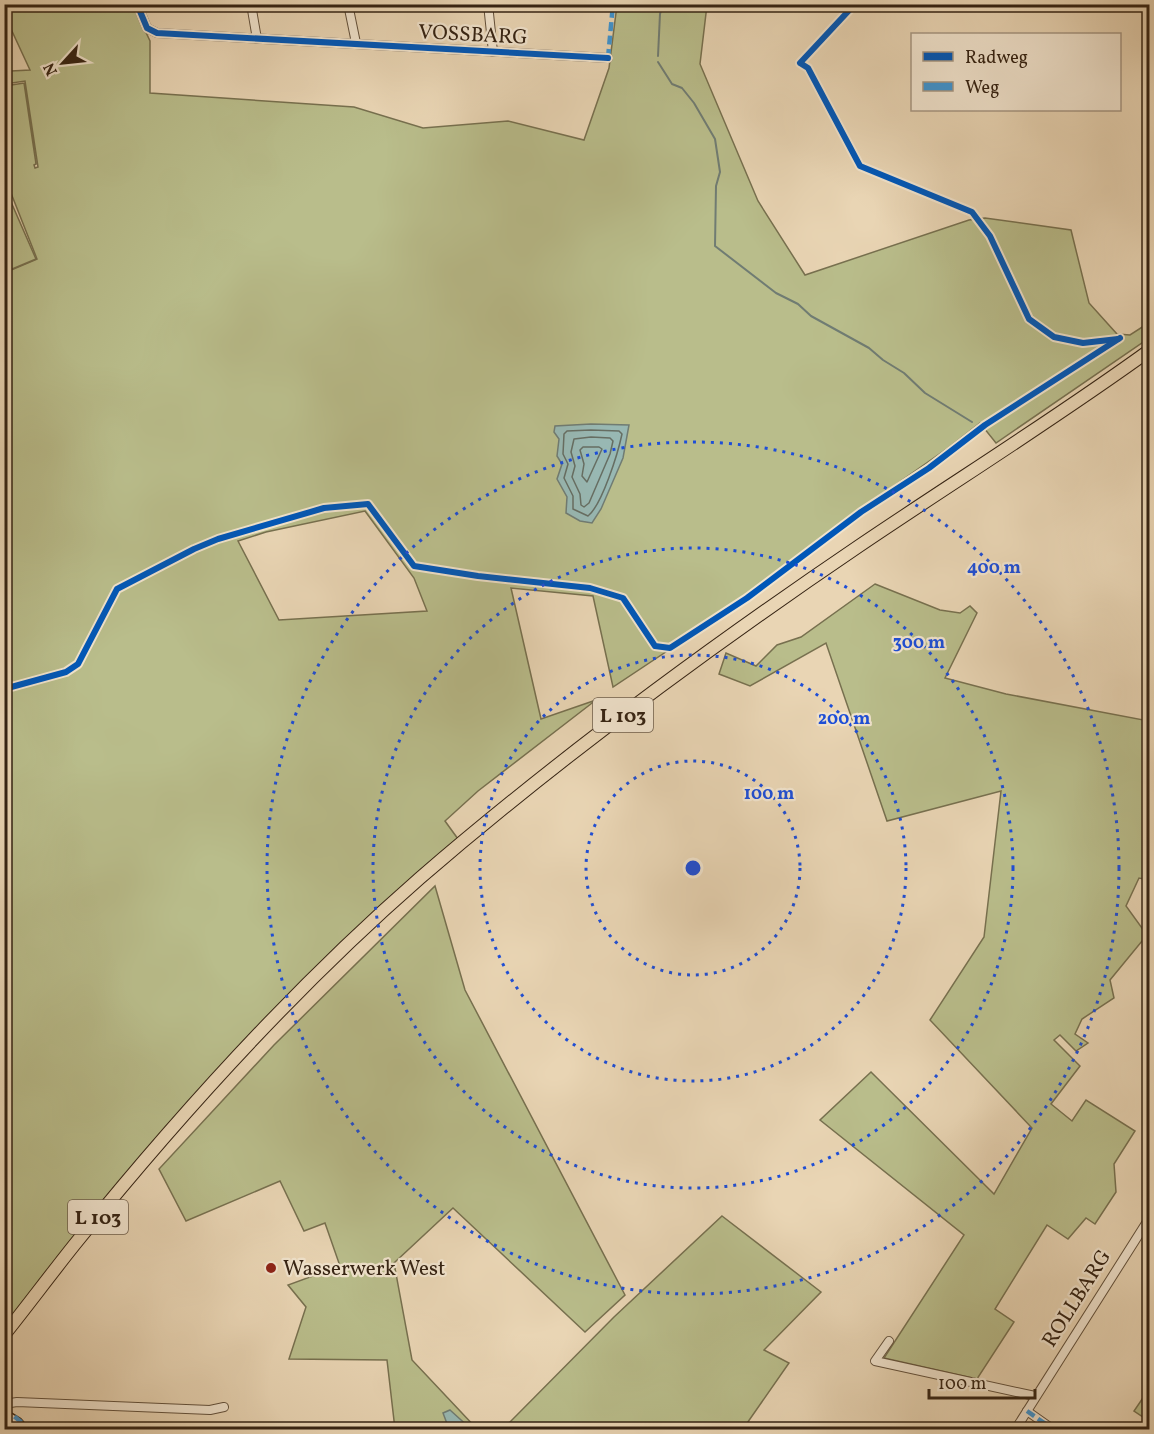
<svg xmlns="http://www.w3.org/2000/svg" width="1154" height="1434" viewBox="0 0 1154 1434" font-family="Vollkorn,serif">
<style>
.green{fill:#b9bd8b;stroke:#77704f;stroke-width:1.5;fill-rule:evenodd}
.water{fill:#98b8b3;stroke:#707c73;stroke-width:1.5}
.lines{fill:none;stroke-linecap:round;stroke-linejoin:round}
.shore{stroke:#666e63;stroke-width:1.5}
.stream{stroke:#707c73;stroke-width:2}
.street-casing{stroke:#62503b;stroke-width:10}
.secondary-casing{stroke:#352313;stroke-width:13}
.primary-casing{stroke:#352313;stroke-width:14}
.street{stroke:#f1e4ce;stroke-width:8}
.secondary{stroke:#f1e4ce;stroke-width:10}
.primary{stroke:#e9d5b4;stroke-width:12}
.quiet{stroke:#3e95d3;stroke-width:4.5;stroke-dasharray:9 4.5;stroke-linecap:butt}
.cycleway-casing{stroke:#f1e4ce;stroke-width:10}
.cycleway{stroke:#0057b8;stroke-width:6}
.ring{fill:none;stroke:#1d4ed8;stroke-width:3;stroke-dasharray:3 6}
.poi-dot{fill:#8f2418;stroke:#f1e4ce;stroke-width:2}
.labels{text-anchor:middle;stroke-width:4.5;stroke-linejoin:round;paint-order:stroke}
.shield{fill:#f1e4ce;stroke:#6d5d4b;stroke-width:1.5}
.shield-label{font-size:20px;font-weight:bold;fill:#352313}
.street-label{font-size:21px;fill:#352313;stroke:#f1e4ce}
.poi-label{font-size:21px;fill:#352313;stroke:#f1e4ce;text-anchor:start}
.centre{fill:#1d4ed8;stroke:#f1e4ce;stroke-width:3}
.ring-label{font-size:18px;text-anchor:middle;font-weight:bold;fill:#1d4ed8;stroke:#f1e4ce;stroke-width:4.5;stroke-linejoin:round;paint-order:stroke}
</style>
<rect width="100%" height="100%" fill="#e9d5b4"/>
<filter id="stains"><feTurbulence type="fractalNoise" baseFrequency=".00333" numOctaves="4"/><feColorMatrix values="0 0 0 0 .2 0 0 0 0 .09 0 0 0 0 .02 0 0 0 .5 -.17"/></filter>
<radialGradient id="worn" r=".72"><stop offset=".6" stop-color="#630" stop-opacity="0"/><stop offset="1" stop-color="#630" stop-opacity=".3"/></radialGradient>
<!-- green -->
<g class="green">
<path d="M4 5H133L150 41V93L354 107 423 128 508 121 584 140 609 68 617 5H707L700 64 758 201 805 275 969 220 985 218 1071 230 1089 303 1117 334 1130 335 1150 322 1149 338 996 443 980 423 948 448 858 511 747 598 613 687 593 596 511 588 541 719 596 700 478 791 445 821 458 839 344 941 5 1326 4 273 37 259 7 183H5V86L24 83 36 164 34 165 35 168 38 167 25 81 5 84V62L11 71 30 70 5 16ZM365 511 414 578 427 611 279 620 238 541 266 532Z"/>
<path d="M4 186 36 259 5 272H4Z"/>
<path d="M875 584 940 610 960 613 970 606 977 613 945 678 1006 694 1149 721V880L1139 878 1126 906 1147 935 1110 980 1114 998 1082 1019 1075 1034 1088 1043 1076 1051 1060 1035 1054 1040 1080 1066 1051 1104 1072 1121 1086 1100 1135 1131 1114 1164 1116 1192 1095 1224 1086 1218 1068 1239 1047 1225 995 1309 1014 1322 977 1379 884 1358 964 1235 820 1120 871 1072 994 1194 1032 1128 930 1020 984 937 1001 791 887 821 826 643 750 686 719 674 726 653 756 666 777 645 801 637Z"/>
<path d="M435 886 465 990 625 1295 585 1332 453 1208 394 1263 412 1360 477 1429H395L387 1360 289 1359 306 1307 288 1285 340 1266 325 1223 304 1231 280 1181 186 1221 159 1169 274 1045Z"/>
<path d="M722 1216 821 1292 764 1350 789 1363 743 1429H503L614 1317Z"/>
<path d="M1149 1389V1421L1134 1411Z"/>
</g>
<!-- water -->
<g class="water">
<path d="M591 424 629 425 623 458 601 509 592 523 580 521 566 513 567 497 557 479 562 464 557 456 559 439 554 432 555 426Z"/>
<path d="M450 1410 471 1429H449L443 1413Z"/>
</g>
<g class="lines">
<!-- shore -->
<g class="shore">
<path d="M591 430 619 431 622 434C618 453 602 505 588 516L573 509V496L564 478 568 464 563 454 564 434 567 431Z"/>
<path d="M591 437 610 438 613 441 610 454 589 503 584 507 581 505 580 494 572 477 575 466 571 452 574 439Z"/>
<path d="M583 447H599L602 449 587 482 582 476 584 464 580 450Z"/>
</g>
<!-- stream -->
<g class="stream">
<path d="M658 56 660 14 663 4"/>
<path d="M658 62 672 84 682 88 694 103 715 139 720 172 716 186 715 246 776 293 798 304 811 316 869 348 883 360 904 373 925 393 972 422"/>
</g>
<!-- street casing -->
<g class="street-casing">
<g id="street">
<path d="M137 4 147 28 157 33 608 58"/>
<path d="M251 4 257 39"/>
<path d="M348 4 356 43"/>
<path d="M488 4 493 52"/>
<path d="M889 1341 875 1361 1035 1396"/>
<path d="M4 1404 17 1402 210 1410 224 1407"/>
<path d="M1027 1411 1054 1430"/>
<path d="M1015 1430 1150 1217"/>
</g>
</g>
<!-- secondary casing -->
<g class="secondary-casing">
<path id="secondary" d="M4 1415 17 1423 23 1430"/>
</g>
<!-- primary casing -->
<g class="primary-casing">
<path id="primary" d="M4 1335C28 1305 51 1274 75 1244 180 1114 294 988 420 878 559 758 707 649 859 546 955 481 1055 419 1150 350"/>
</g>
<!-- street -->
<use href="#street" class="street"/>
<!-- secondary -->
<use href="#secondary" class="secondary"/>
<!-- primary -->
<use href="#primary" class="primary"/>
<!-- quiet -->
<g class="quiet">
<path d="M608 58 613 4"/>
<path d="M4 1408 31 1430"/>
<path d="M1027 1411 1054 1430"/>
</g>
<!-- cycleway casing -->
<g class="cycleway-casing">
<g id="cycleway">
<path d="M137 4 147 28 157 33 608 58"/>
<path d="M855 4 800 63 808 68 860 166 972 212 990 236 1029 319 1054 337 1083 343 1118 339"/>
<path d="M4 689 66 672 78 664 117 589 194 549 218 539 324 508 368 504 414 566 478 576 590 588 623 598 655 646 670 648 747 598 861 512 929 468 985 425 1120 338"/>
</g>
</g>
<!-- cycleway -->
<use href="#cycleway" class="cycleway"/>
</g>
<!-- distance rings -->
<g class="ring">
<circle cx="693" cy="868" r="107"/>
<circle cx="693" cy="868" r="213"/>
<circle cx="693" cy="868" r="320"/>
<circle cx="693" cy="868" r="426"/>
</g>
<!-- markers -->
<circle class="poi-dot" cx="271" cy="1268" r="6"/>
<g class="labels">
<!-- shield labels -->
<g class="shield">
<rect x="593" y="698" width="60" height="34" rx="4.5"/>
<rect x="68" y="1200" width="60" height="34" rx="4.5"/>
</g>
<g class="shield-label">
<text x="623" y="722">L 103</text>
<text x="98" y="1224">L 103</text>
</g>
<!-- street labels -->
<g class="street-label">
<text transform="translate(473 34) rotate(3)" y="7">VOSSBARG</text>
<text transform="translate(1076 1298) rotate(-58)" y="7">ROLLBARG</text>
</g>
<!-- poi labels -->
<g class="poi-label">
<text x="283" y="1275">Wasserwerk West</text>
</g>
</g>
<circle cx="693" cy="868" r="9" class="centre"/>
<g class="ring-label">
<text x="994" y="573">400 m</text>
<text x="919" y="648">300 m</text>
<text x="844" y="724">200 m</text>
<text x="769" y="799">100 m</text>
</g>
<!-- margin -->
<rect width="1154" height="1434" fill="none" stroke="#e9d5b4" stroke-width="24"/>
<rect x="6" y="6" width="1142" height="1422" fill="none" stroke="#352313" stroke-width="3"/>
<rect x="12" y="12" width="1130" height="1410" fill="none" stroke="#352313" stroke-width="1.5"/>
<!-- legend -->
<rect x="911" y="33" width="210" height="78" fill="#f1e4ce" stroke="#a69783" stroke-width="1.5"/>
<rect x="923" y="52" width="30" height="9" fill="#0057b8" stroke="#a69783" stroke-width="1.5"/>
<text x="965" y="63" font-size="18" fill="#352313">Radweg</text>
<rect x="923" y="82" width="30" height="9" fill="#3e95d3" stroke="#a69783" stroke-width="1.5"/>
<text x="965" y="93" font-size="18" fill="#352313">Weg</text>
<!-- north arrow -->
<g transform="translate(63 63) rotate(243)" stroke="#f1e4ce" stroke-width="4.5" paint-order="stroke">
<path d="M0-4.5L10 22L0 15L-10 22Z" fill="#352313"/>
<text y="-9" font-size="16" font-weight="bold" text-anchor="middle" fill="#352313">N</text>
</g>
<!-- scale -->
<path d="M929 1389v9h106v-9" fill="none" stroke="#352313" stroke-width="3"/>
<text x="938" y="1389" font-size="18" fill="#352313" stroke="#f1e4ce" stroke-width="4.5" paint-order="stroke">100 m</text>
<rect width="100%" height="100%" filter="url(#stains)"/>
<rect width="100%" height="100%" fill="url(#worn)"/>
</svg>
